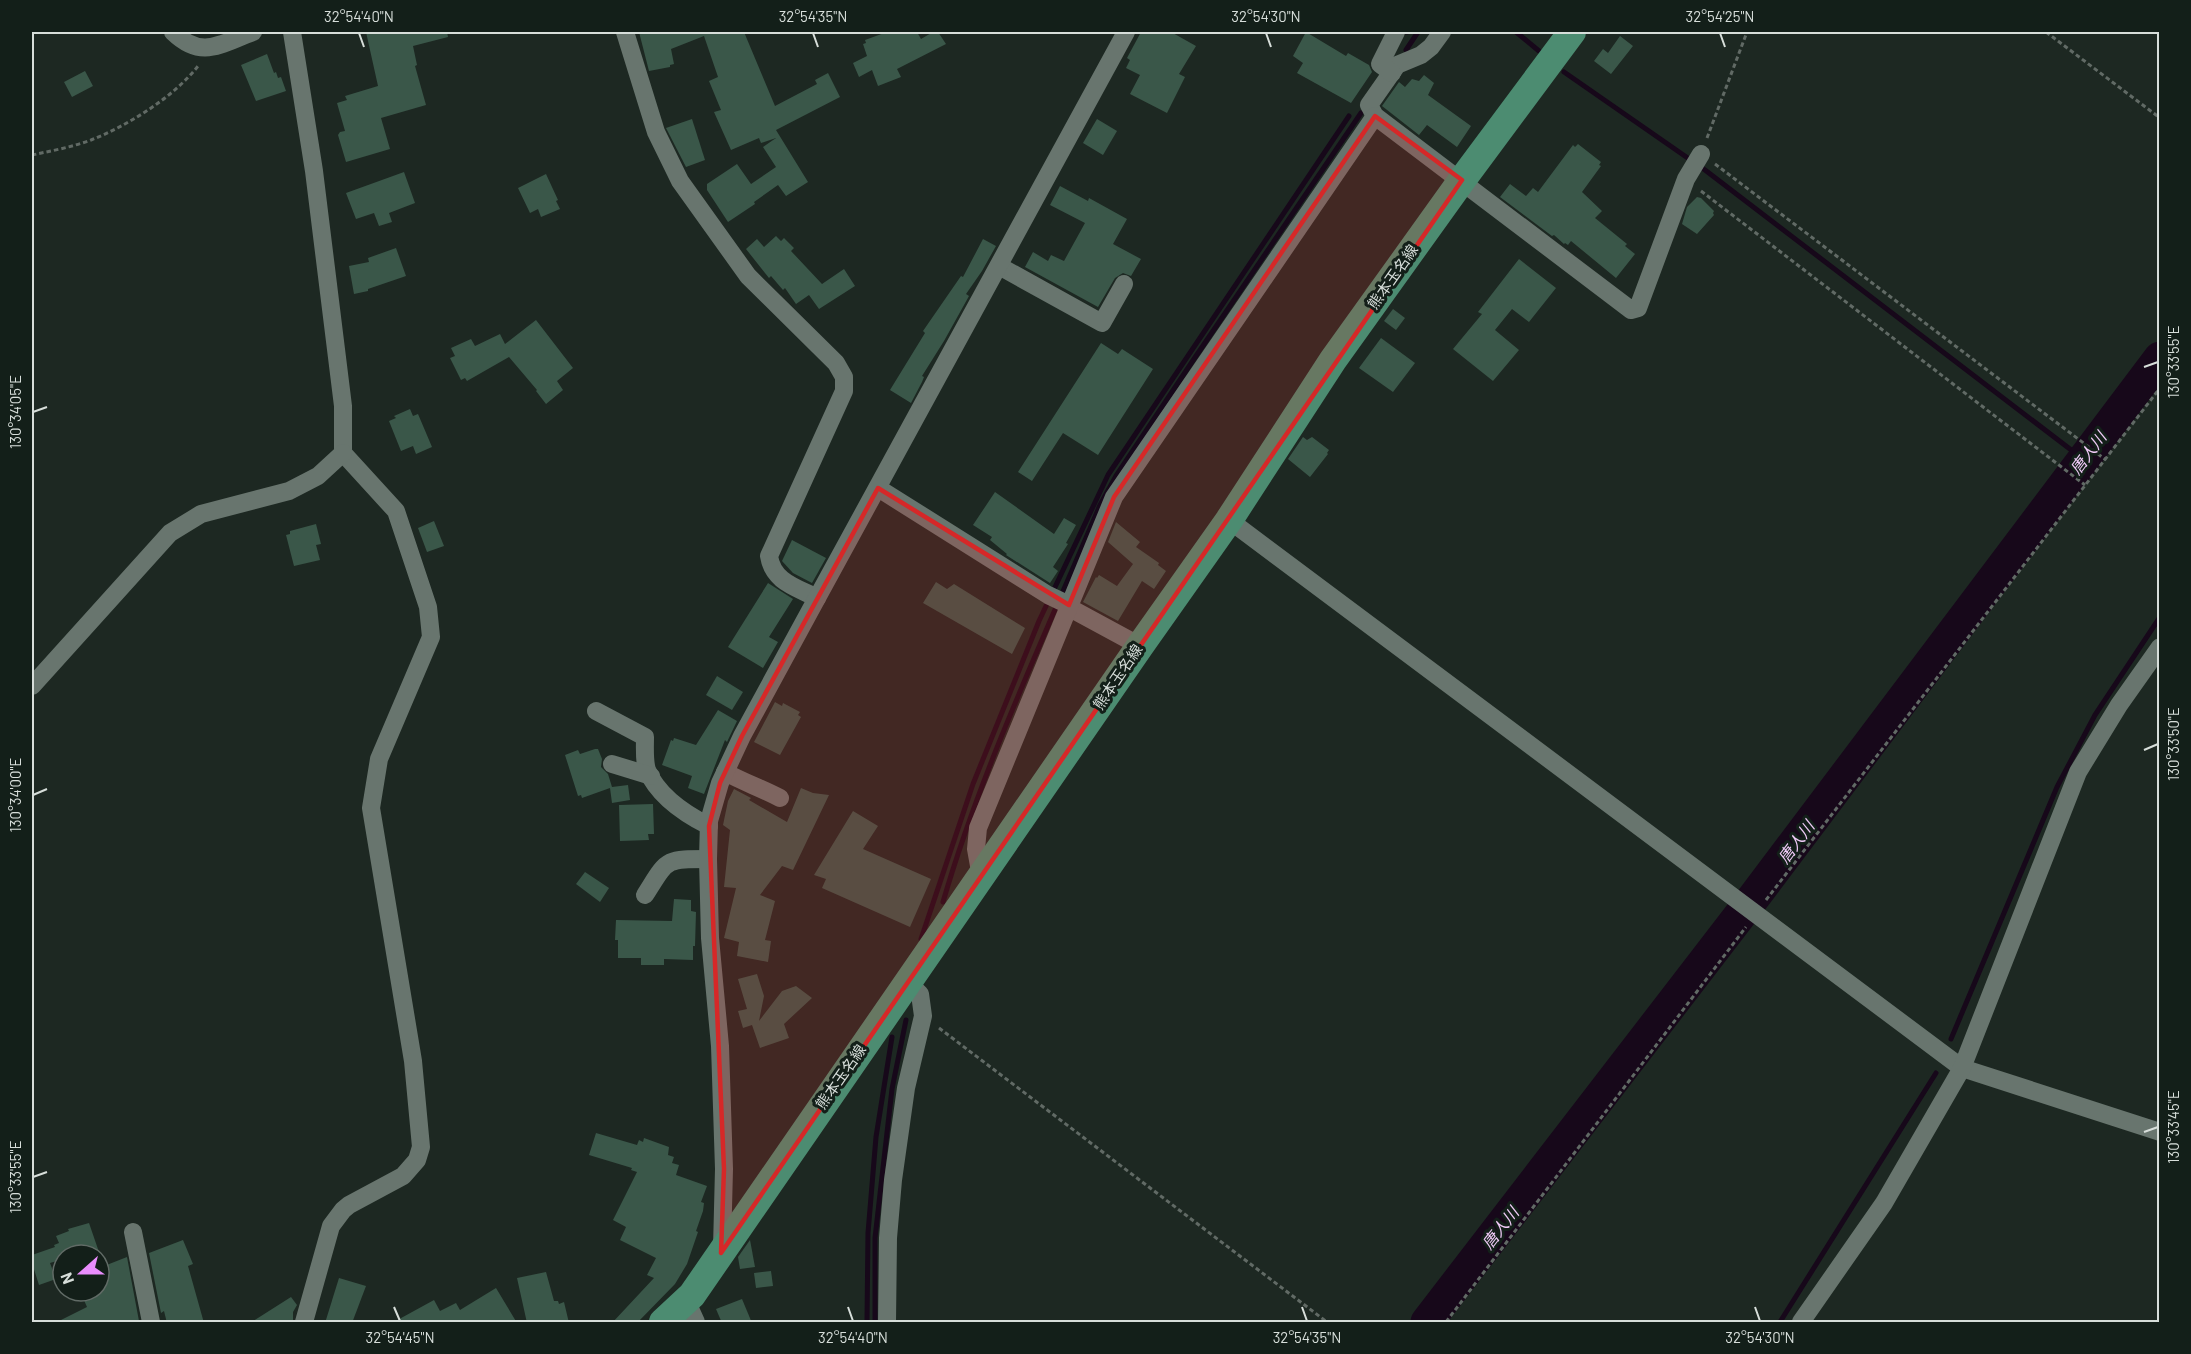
<svg xmlns="http://www.w3.org/2000/svg" width="2191" height="1354" viewBox="0 0 2191 1354" font-family="Barlow,'Noto Sans JP',sans-serif">
<style>
.lines{fill:none;stroke-linecap:round;stroke-linejoin:round}
.stream{stroke:#17081a;stroke-width:5}
.river{stroke:#17081a;stroke-width:33}
.building{fill:#3a5749}
.path{stroke:#616a65;stroke-width:3;stroke-dasharray:4.5 3;stroke-linecap:butt}
.minor{stroke:#68756e;stroke-width:18}
.primary{stroke:#4c8c71;stroke-width:28}
.marked{fill:#d62828;fill-opacity:0.2;stroke:#d62828;stroke-width:4.5;stroke-linejoin:round}
.ticks{fill:none;stroke:#d7deda;stroke-width:2}
.labels{text-anchor:middle;stroke-width:6;stroke-linejoin:round;paint-order:stroke}
.street-label{font-size:15px;fill:#d7deda;stroke:#131f19}
.water-label{font-size:16px;font-style:italic;fill:#f1cbf8;stroke:#131f19}
.neatline{fill:none;stroke:#d7deda;stroke-width:2}
.ticks-label{font-size:15px;text-anchor:middle;fill:#d7deda}
</style>
<rect width="100%" height="100%" fill="#1d2822"/>
<g class="lines">
<!-- stream -->
<g class="stream">
<path d="M1406 32H1407"/>
<path d="M1516 32 1539 51"/>
<path d="M1406 50 1418 32"/>
<path d="M1564 72 1705 170 2083 459"/>
<path d="M943 902C983 765 1045 636 1100 505L1116 476 1194 359 1361 113"/>
<path d="M921 939 973 784 1039 621 1108 475 1349 116"/>
<path d="M1951 1039 2057 787 2095 715 2160 617"/>
<path d="M867 1322 868 1233 876 1137 892 1037"/>
<path d="M875 1322V1238L892 1089 906 1020"/>
<path d="M1780 1322 1936 1073"/>
</g>
<!-- river -->
<path class="river" d="M1427 1322 1754 897 2160 358"/>
</g>
<!-- building -->
<g class="building">
<path d="M366 32H447L448 37 413 46 417 65 415 66 426 105 381 118 390 149 346 162 338 135 340 132 345 131 337 103 347 100 345 96 378 86Z"/>
<path d="M639 32H744L775 106 817 84 815 80 828 73 840 97 776 130 808 182 786 196 778 185 754 202 755 204 728 222 707 190V184L737 164 751 184 776 167 763 147 776 138 761 143 759 138 731 150 714 112 721 110 709 81 718 77 704 36 671 49 674 64 670 65V67L649 71Z"/>
<path d="M887 32H917L921 39 933 32H938L946 44 897 69 901 77 878 86 872 70 859 77 853 63 867 56 863 44 866 43 865 40Z"/>
<path d="M1141 32H1171L1196 46 1179 74 1185 77 1167 113 1130 94 1140 75 1126 68 1130 60 1127 58Z"/>
<path d="M1306 32 1346 56 1348 53 1369 65 1372 72 1351 103 1297 73 1303 63 1293 56Z"/>
<path d="M1620 36 1633 46 1611 74 1594 61 1603 49 1608 53Z"/>
<path d="M267 54 274 73 276 72 278 78 281 77 286 91 256 101 241 65Z"/>
<path d="M85 71 93 86 72 97 64 82Z"/>
<path d="M1424 75 1434 83 1428 95 1471 126 1457 147 1427 125 1419 135 1382 106 1399 82 1405 87 1412 79 1419 81Z"/>
<path d="M692 119 705 160 686 167 666 128Z"/>
<path d="M1097 119 1117 131 1103 155 1083 143Z"/>
<path d="M1578 144 1601 162 1599 165 1601 166 1582 192 1602 211 1595 218 1627 244 1625 246 1635 254 1616 278 1571 241 1568 245 1565 243 1564 244 1554 235 1552 236 1500 197 1510 184 1526 196 1533 188 1538 192 1573 145 1575 147Z"/>
<path d="M404 172 415 203 389 213 392 222 379 226 374 213 356 219 346 193Z"/>
<path d="M546 174 558 200 556 201 560 209 541 217 538 209 530 213 518 188Z"/>
<path d="M1060 186 1088 201 1089 198 1127 219 1113 244 1141 259 1131 276 1123 273 1115 278 1098 307 1025 267 1033 252 1048 261 1051 255 1064 261 1085 223 1050 205Z"/>
<path d="M1697 197 1701 198 1714 211 1713 213 1714 215 1697 234 1682 224 1687 207Z"/>
<path d="M776 236 781 241 784 238 794 248 791 251 822 284 844 269 855 286 819 309 809 295 796 304 785 288 783 290 771 276 769 278 746 249 757 239 764 247Z"/>
<path d="M983 239 996 246 982 271 966 294 969 296 944 341 922 376 924 377 922 382 911 403 890 390 925 333 923 331 961 276 963 277Z"/>
<path d="M396 248 406 276 368 289V291L354 294 349 266 369 262 368 258Z"/>
<path d="M1519 259 1556 288 1529 322 1512 309 1495 330 1519 350 1493 381 1453 349 1482 314 1478 312Z"/>
<path d="M1393 309 1405 318 1396 330 1384 321Z"/>
<path d="M536 320 573 368 557 381 563 390 546 404 536 391 537 390 509 357 467 381 465 378 461 380 450 358 455 356 451 348 471 339 475 346 500 334 505 344Z"/>
<path d="M1381 338 1415 363 1393 392 1359 368Z"/>
<path d="M1101 343 1118 354 1122 349 1153 369 1098 455 1063 433 1032 481 1018 472Z"/>
<path d="M410 409 413 416 418 414 432 447 416 454 413 446 401 451 389 421 396 418 394 416Z"/>
<path d="M1303 437 1307 440 1312 437 1329 450 1327 453 1328 454 1310 477 1288 459Z"/>
<path d="M995 492 1054 534 1064 518 1076 525 1066 543 1068 544 1053 567 1058 571 1050 583 1006 555 1007 554 990 540 992 537 973 525Z"/>
<path d="M434 521 444 546 427 552 418 528Z"/>
<path d="M1116 522 1140 542 1136 547 1159 563 1158 565 1166 571 1154 589 1142 581 1118 621 1083 602 1096 577 1097 578 1099 575 1117 586 1133 564 1108 542Z"/>
<path d="M316 524 321 544 316 545 320 560 294 566 286 535 290 534V531Z"/>
<path d="M792 540 826 558 812 583 793 573 782 561Z"/>
<path d="M936 582 947 589 954 584 1025 628 1012 654 923 603Z"/>
<path d="M768 583 793 599 769 637 778 642 763 668 728 647Z"/>
<path d="M717 676 743 692 732 710 706 695Z"/>
<path d="M775 702 782 706 783 703 800 712 798 715 801 717 780 755 754 742Z"/>
<path d="M718 710 737 721 727 742 725 740 704 794 688 788 692 776 662 765 671 740 673 741 674 738 696 745Z"/>
<path d="M595 749H598L602 759 601 767 608 774 612 787 628 785 630 800 612 803 610 788 582 798 581 795 578 796 565 755 578 750 580 754Z"/>
<path d="M801 788 813 793 829 795 793 870 782 866 760 895 775 901 765 940 771 941 768 962 737 956 739 942 724 938 736 888 724 887 730 830 723 825 728 801 734 789 751 798 749 800 787 822Z"/>
<path d="M653 804 654 834H648L649 840 620 841 619 805Z"/>
<path d="M853 811 878 826 863 849 931 879 910 927 822 888 826 879 814 875Z"/>
<path d="M585 872 609 888 600 902 576 884Z"/>
<path d="M674 899 691 900V911L696 912 695 946H693V960L664 959V965H641V958H618V940H615L616 920 672 921Z"/>
<path d="M757 974 764 996 759 1021 782 991 796 986 812 998 784 1024 789 1038 760 1048 752 1025 743 1028 738 1011 747 1009 738 979Z"/>
<path d="M596 1133 637 1145 639 1140 643 1142 644 1138 669 1147 668 1155 674 1157 672 1163 679 1165 676 1175 707 1186 701 1202 704 1203 703 1211 696 1231 698 1232 687 1264 675 1284 637 1323H612L654 1278 647 1275 656 1258 620 1240 626 1227 613 1220 637 1172 631 1170 632 1168 589 1155Z"/>
<path d="M89 1223 100 1255H63V1259L50 1263 56 1279 39 1285 32 1263V1255L55 1247 54 1245 59 1243 56 1236 69 1231 68 1229Z"/>
<path d="M183 1240 193 1264 188 1266 204 1323H167L164 1311 161 1313 149 1253Z"/>
<path d="M750 1240 755 1267 740 1269 738 1257Z"/>
<path d="M127 1257 139 1321 134 1323H55L87 1307 80 1291H99V1268Z"/>
<path d="M771 1271 773 1286 756 1288 754 1273Z"/>
<path d="M546 1272 554 1301H558L559 1304 564 1302 569 1323H527L517 1278Z"/>
<path d="M339 1278 366 1286 352 1323H325Z"/>
<path d="M496 1288 517 1323H392L434 1300 440 1311 456 1303 460 1310Z"/>
<path d="M291 1297 297 1305 293 1312V1323H250Z"/>
<path d="M742 1299 752 1323H722L716 1309Z"/>
</g>
<g class="lines">
<!-- path -->
<g class="path">
<path d="M2046 32 2160 118"/>
<path d="M1707 138 1747 32"/>
<path d="M32 155C51 151 72 147 91 140 127 126 174 97 198 66"/>
<path d="M1715 164 2106 460"/>
<path d="M1701 191 2085 485"/>
<path d="M1766 900 2160 388"/>
<path d="M939 1028 1327 1322"/>
<path d="M1446 1322 1746 927"/>
</g>
<!-- minor -->
<g class="minor">
<path d="M173 32C202 60 220 44 253 32"/>
<path d="M292 32 314 171 343 406V453L396 511 428 607 431 637 379 759 371 808 413 1061 421 1147 417 1160 403 1176 349 1205 343 1210 331 1226 304 1322"/>
<path d="M625 32 656 132 680 181 748 276 836 363 844 377V391L769 556C773 582 796 587 817 598"/>
<path d="M1442 32 1431 47 1421 55 1397 65 1369 105 1375 116 1631 310 1638 308 1686 179 1701 154"/>
<path d="M1392 73 1380 64 1396 32"/>
<path d="M999 266 1102 323 1124 284"/>
<path d="M878 488 1048 595 1069 605"/>
<path d="M1229 520 1962 1068 2160 1132"/>
<path d="M1068 607 1140 646"/>
<path d="M32 686 170 533 201 514 289 491 318 476 343 453"/>
<path d="M596 711 645 737C645 747 644 761 647 770 658 796 685 814 709 826"/>
<path d="M612 764 651 776"/>
<path d="M725 772C743 782 761 788 780 798"/>
<path d="M981 877 976 849 978 828 1114 497 1375 116"/>
<path d="M645 895C668 859 664 859 708 859"/>
<path d="M133 1232 151 1322"/>
<path d="M722 1248 724 1169 720 1046 710 938 708 859 709 821 720 783 742 736 817 598 1126 32"/>
<path d="M686 1300 696 1322"/>
<path d="M887 1322 888 1238 893 1180 906 1088 923 1016 920 994 908 982"/>
<path d="M1801 1322 1884 1203 1962 1068 2078 772 2119 705 2160 647"/>
</g>
<!-- primary -->
<path class="primary" d="M663 1322 692 1295 721 1253 1140 646 1229 520 1333 360 1462 180 1572 32"/>
</g>
<!-- marked area -->
<path class="marked" d="M1375 116 1462 180 721 1253 724 1169 709 826 720 783 742 736 878 488 1069 605 1114 497Z"/>
<!-- ticks -->
<path class="ticks" d="M359 33 364 47M813 33 818 47M1266 33 1271 47M1720 33 1725 47M2144 367 2158 362M33 412 47 407M2144 750 2158 744M33 795 47 789M2144 1132 2158 1127M33 1177 47 1172M394 1307 400 1321M848 1307 853 1321M1302 1307 1307 1321M1755 1307 1760 1321"/>
<g class="labels">
<!-- street labels -->
<g class="street-label">
<text transform="translate(1393 277) rotate(-55)" y="5">熊本玉名線</text>
<text transform="translate(1118 677) rotate(-56)" y="5">熊本玉名線</text>
<text transform="translate(841 1077) rotate(-55)" y="5">熊本玉名線</text>
</g>
<!-- water labels -->
<g class="water-label">
<text transform="translate(2088 453) rotate(-53)" y="6">唐人川</text>
<text transform="translate(1796 842) rotate(-53)" y="6">唐人川</text>
<text transform="translate(1500 1228) rotate(-52)" y="6">唐人川</text>
</g>
</g>
<!-- border -->
<rect width="2191" height="1354" fill="none" stroke="#131f19" stroke-width="66"/>
<!-- north arrow -->
<g transform="translate(81 1273) rotate(249)"><circle r="28" fill="#131f19" stroke="#616b66" stroke-width="1.5"/>
<path d="M0-4.5L10 22L0 15L-10 22Z" fill="#ea8dfd"/>
<text y="-9" font-size="16" font-weight="bold" text-anchor="middle" fill="#d7deda">N</text>
</g>
<rect x="33" y="33" width="2125" height="1288" class="neatline"/>
<g class="ticks-label">
<text x="359" y="22">32°54'40"N</text>
<text x="813" y="22">32°54'35"N</text>
<text x="1266" y="22">32°54'30"N</text>
<text x="1720" y="22">32°54'25"N</text>
<text transform="translate(2174 362) rotate(-90)" y="5">130°33'55"E</text>
<text transform="translate(16 412) rotate(-90)" y="5">130°34'05"E</text>
<text transform="translate(2174 744) rotate(-90)" y="5">130°33'50"E</text>
<text transform="translate(16 795) rotate(-90)" y="5">130°34'00"E</text>
<text transform="translate(2174 1127) rotate(-90)" y="5">130°33'45"E</text>
<text transform="translate(16 1177) rotate(-90)" y="5">130°33'55"E</text>
<text x="400" y="1343">32°54'45"N</text>
<text x="853" y="1343">32°54'40"N</text>
<text x="1307" y="1343">32°54'35"N</text>
<text x="1760" y="1343">32°54'30"N</text>
</g>
</svg>
